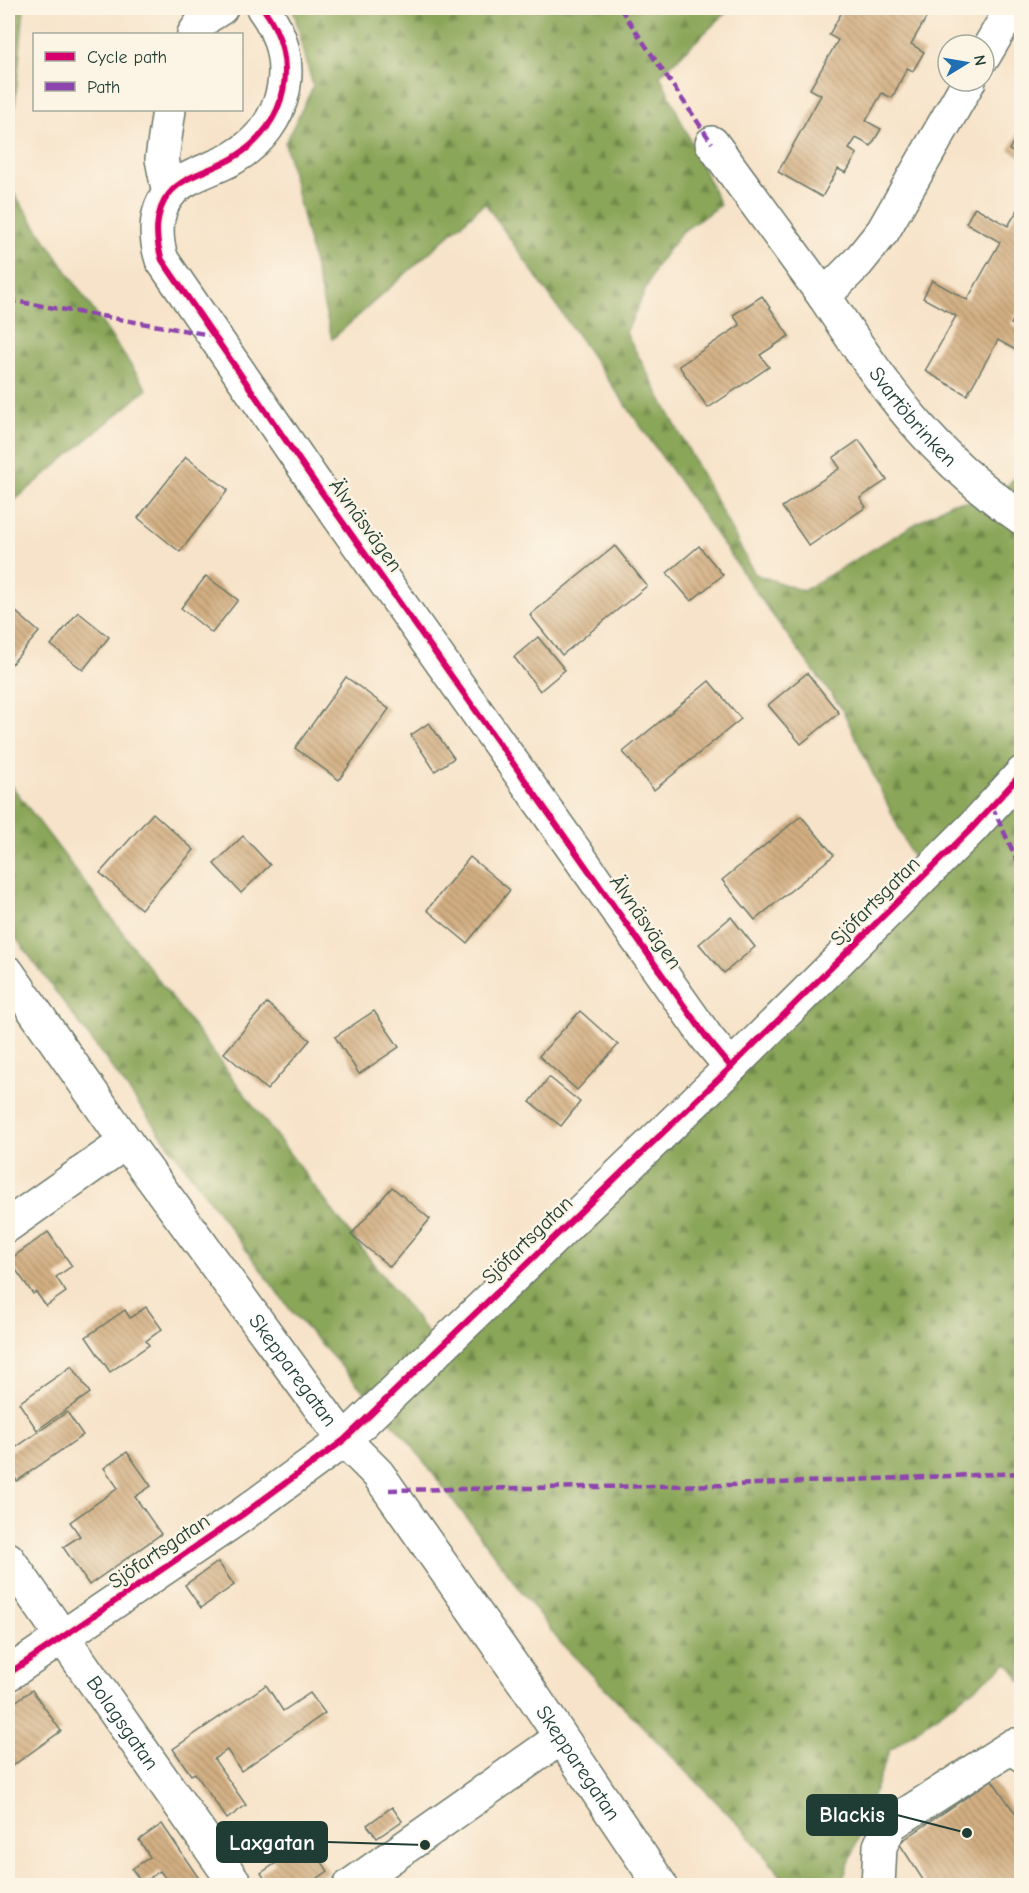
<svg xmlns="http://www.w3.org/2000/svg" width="1029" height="1893" viewBox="0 0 1029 1893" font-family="'Comic Neue',sans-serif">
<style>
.forest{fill:url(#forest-firs);stroke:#547246;stroke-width:1.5}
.building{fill:url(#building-back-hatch)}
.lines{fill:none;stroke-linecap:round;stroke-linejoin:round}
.minor-casing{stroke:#6b7768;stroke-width:36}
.minor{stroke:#fff;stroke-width:33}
.quiet{stroke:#8e44ad;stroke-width:4.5;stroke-dasharray:9 4.5;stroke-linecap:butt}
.cycleway-casing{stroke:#fcf5e5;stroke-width:10}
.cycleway{stroke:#d6006c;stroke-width:6}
.labels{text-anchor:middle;stroke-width:5;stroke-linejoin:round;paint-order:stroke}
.street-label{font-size:21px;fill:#1f3d34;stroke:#fcf5e5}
.leader{fill:none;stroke:#1f3d34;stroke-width:2}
.callout-dot{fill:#1f3d34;stroke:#fcf5e5;stroke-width:2}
.callout{fill:#1f3d34;stroke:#1f3d34;stroke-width:2}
.callout-label{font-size:22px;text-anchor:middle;font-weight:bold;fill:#fff}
</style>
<defs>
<pattern id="forest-firs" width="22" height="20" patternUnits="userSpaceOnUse" patternTransform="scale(1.5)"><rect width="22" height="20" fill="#8aa659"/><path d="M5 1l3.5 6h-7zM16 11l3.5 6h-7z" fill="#70884a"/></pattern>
<pattern id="building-back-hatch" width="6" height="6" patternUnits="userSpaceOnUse" patternTransform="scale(1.5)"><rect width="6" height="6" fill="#d3af82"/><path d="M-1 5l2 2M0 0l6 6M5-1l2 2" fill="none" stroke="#ab906b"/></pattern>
</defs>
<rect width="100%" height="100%" fill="#fcf5e5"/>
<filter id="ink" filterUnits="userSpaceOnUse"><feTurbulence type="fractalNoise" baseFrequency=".0167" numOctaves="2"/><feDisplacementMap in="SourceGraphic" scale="12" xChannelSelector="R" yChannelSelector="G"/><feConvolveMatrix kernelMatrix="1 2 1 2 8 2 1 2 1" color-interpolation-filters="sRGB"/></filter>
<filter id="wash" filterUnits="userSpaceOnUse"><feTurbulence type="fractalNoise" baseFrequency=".008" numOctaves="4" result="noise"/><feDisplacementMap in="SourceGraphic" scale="24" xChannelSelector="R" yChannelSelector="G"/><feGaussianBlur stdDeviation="1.35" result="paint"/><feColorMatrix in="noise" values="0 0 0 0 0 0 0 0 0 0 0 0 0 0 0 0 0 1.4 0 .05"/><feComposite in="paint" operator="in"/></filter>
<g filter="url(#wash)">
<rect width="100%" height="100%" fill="#f7e3c9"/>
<!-- forest -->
<g class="forest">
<path d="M8 8H24L8 177Z"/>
<path d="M293 8H731L660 75 720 205 682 232 656 266 626 333 755 574 803 591 952 502 994 501 1021 470V1681L1008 1663 889 1751 841 1885H788L745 1831 559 1641 407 1439 292 1312 8 927V781L351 1235 440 1349 923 879 842 709 766 606 485 203 332 339 285 143 313 87Z"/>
<path d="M8 185 147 389 8 506Z"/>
</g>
<g id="blocks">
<!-- building -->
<g class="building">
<path d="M844 8 856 13 859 8H932L911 44 924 52 913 71 907 68 892 98 882 93 866 121 881 129 871 146 856 138 849 149 857 154 846 173 838 169 822 197 778 172 821 95 810 89 838 40 829 35Z"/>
<path d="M1019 131 1022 133V157L1009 150Z"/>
<path d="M1022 203V304L1011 324 1022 330V347L1019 352 998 340 967 395 925 371 956 316 923 298 932 280 967 300 1000 242 966 223 975 207 1008 226Z"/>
<path d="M762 296 789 336 760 355 769 367 708 408 679 366 740 325 733 315Z"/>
<path d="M859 440 887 480 860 498 866 507 809 546 782 507 840 468 833 458Z"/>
<path d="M186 457 228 490 180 552 138 518Z"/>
<path d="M615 546 647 586 562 655 530 615Z"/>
<path d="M699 546 723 575 691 601 667 573Z"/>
<path d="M206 576 238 600 212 633 181 608Z"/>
<path d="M8 605 39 632 8 668Z"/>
<path d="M78 612 109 637 83 670 51 645Z"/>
<path d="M538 637 565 670 540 691 514 657Z"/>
<path d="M807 673 839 713 801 744 768 705Z"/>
<path d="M346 677 389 709 339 780 295 748Z"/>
<path d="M709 681 741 719 654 790 623 752Z"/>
<path d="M429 723 454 758 435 771 411 735Z"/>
<path d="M153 813 194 850 141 909 100 873Z"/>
<path d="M801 816 834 855 755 920 722 880Z"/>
<path d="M243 836 270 865 241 893 214 864Z"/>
<path d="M470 857 510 890 467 943 427 910Z"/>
<path d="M731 917 755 947 724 973 699 944Z"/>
<path d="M267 1003 310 1040 267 1090 224 1053Z"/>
<path d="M374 1011 399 1047 359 1074 335 1037Z"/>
<path d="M580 1011 618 1045 577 1090 539 1056Z"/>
<path d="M549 1077 580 1102 561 1126 530 1102Z"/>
<path d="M392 1187 430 1219 390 1267 351 1235Z"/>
<path d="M48 1232 72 1266 56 1277 66 1292 46 1306 36 1292 33 1294 9 1260Z"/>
<path d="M146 1307 162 1329 146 1341 149 1345 110 1372 86 1337 125 1310 130 1318Z"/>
<path d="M72 1366 90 1393 37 1430 19 1403Z"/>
<path d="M67 1412 83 1435 17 1481 8 1468V1453Z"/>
<path d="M127 1452 151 1486 135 1497 161 1534 89 1585 63 1547 80 1536 70 1522 118 1488 104 1468Z"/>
<path d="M218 1562 234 1585 201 1608 185 1585Z"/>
<path d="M266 1685 283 1711 310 1693 325 1713 241 1771 227 1750 214 1759 246 1805 227 1819 195 1773 191 1775 173 1749Z"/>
<path d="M32 1690 61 1731 8 1769V1707Z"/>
<path d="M992 1780 1022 1823V1886H927L899 1843Z"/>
<path d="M392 1807 402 1821 377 1838 367 1825Z"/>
<path d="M162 1824 204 1886H171L160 1871 142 1883 132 1869 150 1857 139 1840Z"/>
<path d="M284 1837 293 1851 308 1841 328 1871 307 1886H269L261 1873 276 1863 266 1850Z"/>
</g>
</g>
</g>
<g filter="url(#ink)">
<use href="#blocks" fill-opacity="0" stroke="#6b7768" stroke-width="1.5"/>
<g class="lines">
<!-- minor casing -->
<g class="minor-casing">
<g id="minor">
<path d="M263 8C301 59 289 125 233 158 213 170 184 175 169 194 154 212 155 239 162 260L313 480 707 1038 731 1067"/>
<path d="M194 34 205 18 221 8"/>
<path d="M984 56 1012 8"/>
<path id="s1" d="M969 81 883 231 858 262 824 296C885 387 929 455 1022 518"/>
<path d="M712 143 824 296"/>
<path d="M169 194 162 159 169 110"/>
<path id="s2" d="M8 973 126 1142 344 1440 378 1474 528 1688 661 1886"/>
<path d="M8 1225 126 1142"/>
<path id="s3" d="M8 1559 237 1886"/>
<path d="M8 1674 242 1515 344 1440 731 1067 972 828 1022 773"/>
<path d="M350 1886 559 1739"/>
<path d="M878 1886 880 1846 891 1824 1014 1745 1022 1755"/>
</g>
</g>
<!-- minor -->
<use href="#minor" class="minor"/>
<!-- quiet -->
<g class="quiet">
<path d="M620 8 712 143"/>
<path d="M8 300 211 335"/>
<path d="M992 806 1022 871"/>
<path d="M389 1490 731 1485 1022 1473"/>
</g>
<!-- cycleway casing -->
<g class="cycleway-casing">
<g id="cycleway">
<path d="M263 8C301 59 289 125 233 158 213 170 184 175 169 194 154 212 155 239 162 260L313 480 707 1038 731 1067"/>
<path d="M8 1674 242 1515 344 1440 731 1067 972 828 1022 773"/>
</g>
</g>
<!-- cycleway -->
<use href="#cycleway" class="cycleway"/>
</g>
</g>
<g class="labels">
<!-- street labels -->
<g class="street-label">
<text dy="7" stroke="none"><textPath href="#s1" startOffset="411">Svartöbrinken</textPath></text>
<text transform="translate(366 525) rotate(54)" y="7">Älvnäsvägen</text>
<text transform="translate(875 901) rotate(-45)" y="7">Sjöfartsgatan</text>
<text transform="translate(646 922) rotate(55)" y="7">Älvnäsvägen</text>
<text transform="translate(527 1240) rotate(-44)" y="7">Sjöfartsgatan</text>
<text dy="7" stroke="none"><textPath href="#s2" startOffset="489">Skepparegatan</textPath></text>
<text transform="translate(159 1551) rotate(-34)" y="7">Sjöfartsgatan</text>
<text dy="7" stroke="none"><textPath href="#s3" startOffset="200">Bolagsgatan</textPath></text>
<text dy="7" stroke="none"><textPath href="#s2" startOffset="975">Skepparegatan</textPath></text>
</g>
</g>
<!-- callouts -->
<path class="leader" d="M967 1833L897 1815M425 1845L327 1842"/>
<g class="callout-dot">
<circle cx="967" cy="1833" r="6"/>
<circle cx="425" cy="1845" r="6"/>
</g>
<g class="callout">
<rect x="807" y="1795" width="90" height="40" rx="6"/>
<rect x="217" y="1822" width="110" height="40" rx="6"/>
</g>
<g class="callout-label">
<text x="852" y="1822">Blackis</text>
<text x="272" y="1850">Laxgatan</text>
</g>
<!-- margin -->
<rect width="1029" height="1893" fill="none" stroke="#fcf5e5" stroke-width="30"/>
<!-- legend -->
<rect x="33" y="33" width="210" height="78" fill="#fcf5e5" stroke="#a4ab9e" stroke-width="1.5"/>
<rect x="45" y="52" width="30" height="9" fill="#d6006c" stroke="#a4ab9e" stroke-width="1.5"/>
<text x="87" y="63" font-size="18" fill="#1f3d34">Cycle path</text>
<rect x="45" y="82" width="30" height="9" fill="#8e44ad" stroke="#a4ab9e" stroke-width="1.5"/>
<text x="87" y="93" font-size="18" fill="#1f3d34">Path</text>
<!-- north arrow -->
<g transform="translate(966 63) rotate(79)"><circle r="28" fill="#fcf5e5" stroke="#a4ab9e" stroke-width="1.5"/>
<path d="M0-4.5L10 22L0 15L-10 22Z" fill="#1f6fb2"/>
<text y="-9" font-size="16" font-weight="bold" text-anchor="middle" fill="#1f3d34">N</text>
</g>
</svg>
